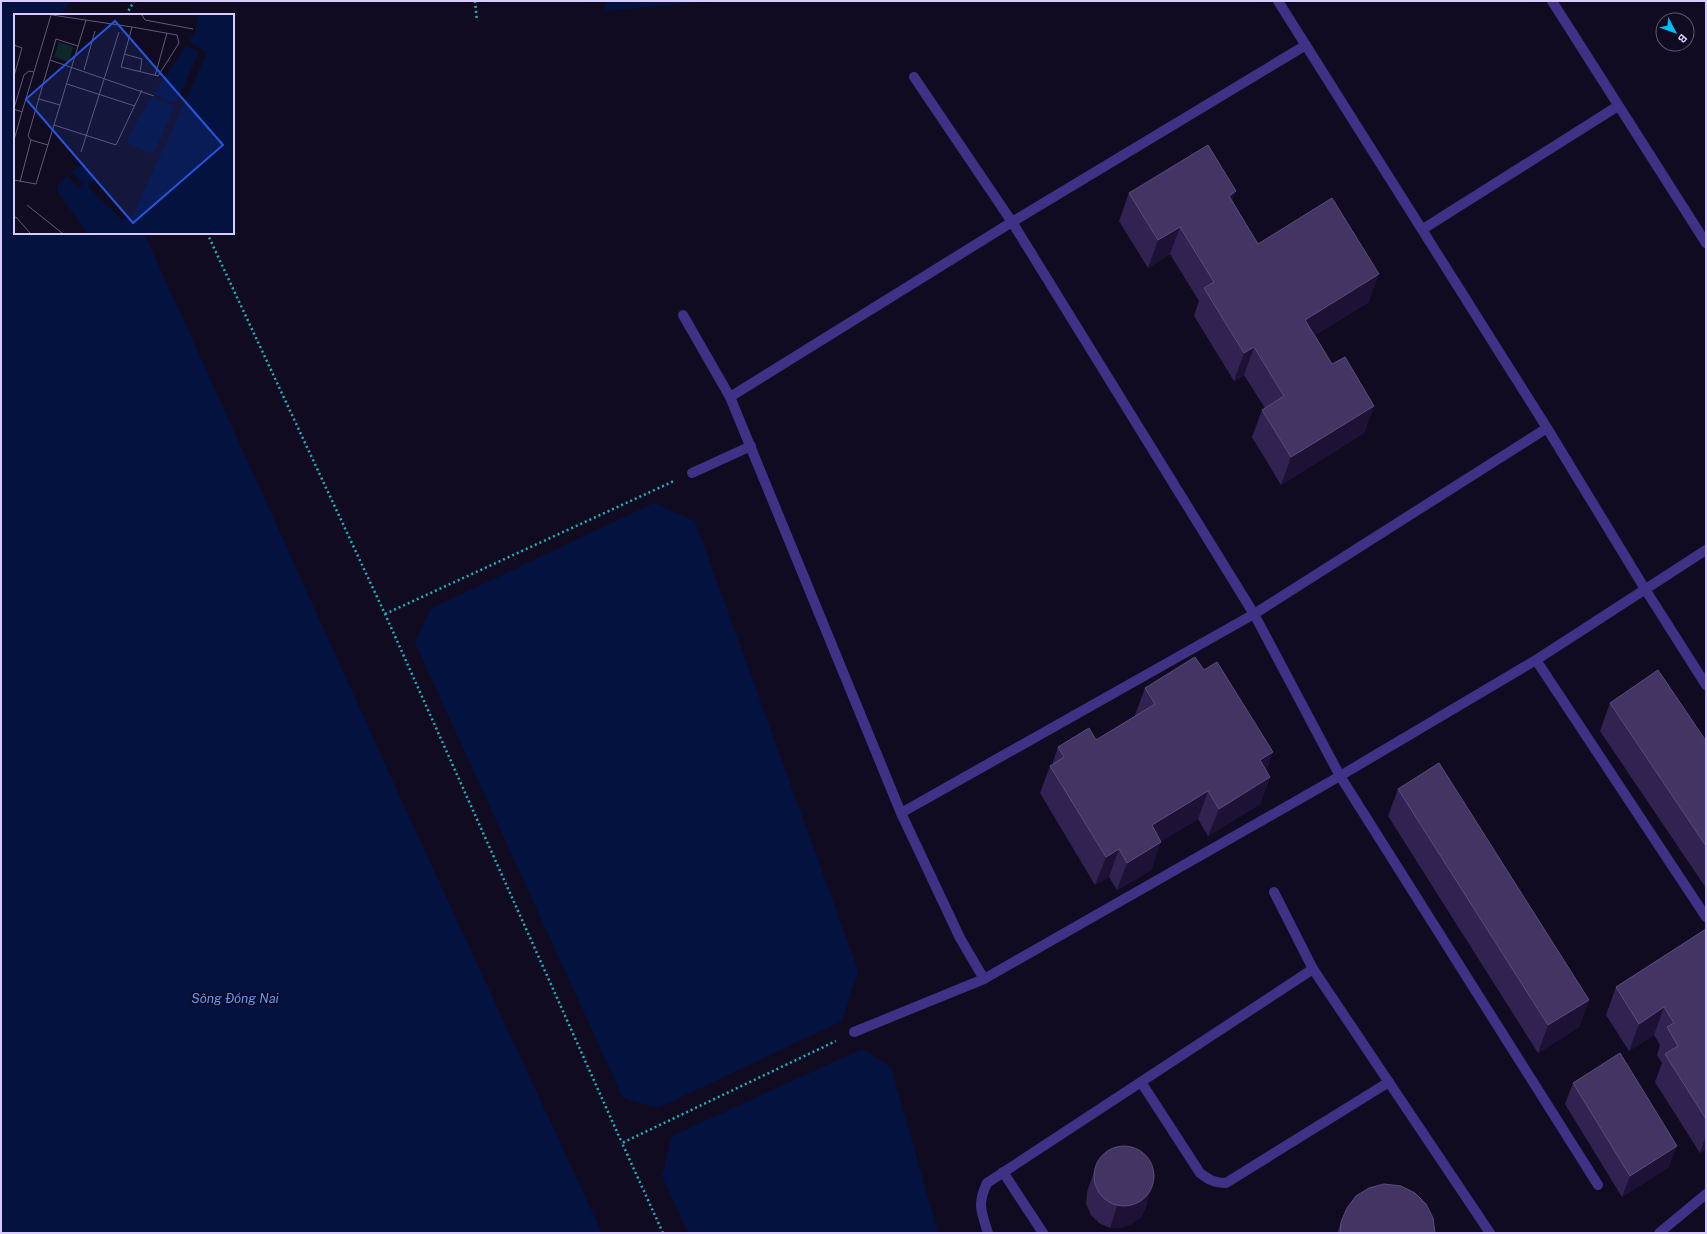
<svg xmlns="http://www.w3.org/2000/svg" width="1707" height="1234" viewBox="0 0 1707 1234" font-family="'Public Sans',sans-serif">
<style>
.water{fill:#041240}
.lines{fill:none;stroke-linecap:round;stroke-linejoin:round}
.path{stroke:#22b1bc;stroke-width:2.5;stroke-dasharray:2 3;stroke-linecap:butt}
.minor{stroke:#3f3185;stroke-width:10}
.wall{fill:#322251}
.shaded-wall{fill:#1d1136}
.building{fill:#433464;stroke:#5b4c7c}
.labels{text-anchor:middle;stroke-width:3.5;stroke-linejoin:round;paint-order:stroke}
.water-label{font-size:13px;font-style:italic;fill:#599cff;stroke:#110b21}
.inset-road{fill:none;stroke:#61587a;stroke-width:1}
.view{fill:#2654da;fill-opacity:0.15;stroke:#2654da;stroke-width:2}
.inset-edge{fill:none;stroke:#d8cbff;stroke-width:2}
</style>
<rect width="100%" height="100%" fill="#110b21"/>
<!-- water -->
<g class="water">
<path d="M1 1H70L62 15H15V233H144L411 821 602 1233H1Z"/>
<path d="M606 1H709L606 11Z"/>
<path d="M654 503 695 521 858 970 842 1021 658 1108 623 1098 415 643 430 609Z"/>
<path d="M862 1049 891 1067 938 1233H688L662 1176 672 1136Z"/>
</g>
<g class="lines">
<!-- path -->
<g class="path">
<path d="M475 1 477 21"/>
<path d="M126 15 134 1"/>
<path d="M207 233 385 614 622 1143"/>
<path d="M385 614 674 481"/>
<path d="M663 1233 622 1143 836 1041"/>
</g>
<!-- minor -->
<g class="minor">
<path d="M1278 1 1547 428 1645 589 1706 685"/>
<path d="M1552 1 1706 243"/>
<path d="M914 77 1012 222 1254 614 1340 776 1598 1185"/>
<path d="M1423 229 1618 106"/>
<path d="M683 315 730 397"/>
<path d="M692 473 751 446"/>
<path d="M1536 660 1706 917"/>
<path d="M901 813 1254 614 1547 428"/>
<path d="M1274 892 1313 969"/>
<path d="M984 979 960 938 901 813 730 397 1012 222 1306 45"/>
<path d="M854 1032 984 979 1340 776 1536 660 1706 550"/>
<path d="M1141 1082 1200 1173C1209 1180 1215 1183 1226 1183L1389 1082"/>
<path d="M1003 1172 1043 1233"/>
<path d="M988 1233C981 1211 977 1204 987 1183L1313 969 1490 1233"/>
<path d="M1659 1233 1706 1194"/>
</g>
</g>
<!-- wall -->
<g class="wall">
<path d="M1129 193 1232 202 1258 244 1369 302 1315 335 1332 364 1374 406 1364 433 1281 485 1252 437 1262 410 1265 408 1244 375 1234 381 1194 316 1199 301 1170 254 1148 268 1119 221Z"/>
<path d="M1145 688 1266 771 1270 777 1260 804 1208 836 1198 819 1161 841 1151 870 1117 890 1109 877 1095 885 1040 793 1050 766 1052 765 1058 747 1096 740 1135 716V715Z"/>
<path d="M1610 703 1706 741V888L1600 731Z"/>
<path d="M1398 789 1589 1000 1579 1027 1538 1053 1388 816Z"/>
<path d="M1706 929V1149L1700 1153 1655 1082 1662 1063 1657 1055 1660 1045 1654 1035 1629 1051 1606 1015 1616 987Z"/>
<path d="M1573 1083 1669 1167 1622 1197 1565 1104Z"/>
<path d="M1098 1160 1147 1203 1142 1216 1133 1223 1121 1228H1110L1099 1223 1091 1215 1086 1204 1087 1192Z"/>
<path d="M1341 1222 1435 1233H1337Z"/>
</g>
<!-- shaded-wall -->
<g class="shaded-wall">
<path d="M1236 191 1226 218 1229 196Z"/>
<path d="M1180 227 1170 254 1148 268 1158 240Z"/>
<path d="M1379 274 1369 302 1295 347 1305 320Z"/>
<path d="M1254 347 1244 375 1234 381 1244 353Z"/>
<path d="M1374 406 1364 433 1281 485 1291 457Z"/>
<path d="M1273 752 1263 780 1260 760Z"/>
<path d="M1270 777 1260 804 1208 836 1219 809Z"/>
<path d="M1208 791 1198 819 1142 853 1152 825Z"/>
<path d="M1161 842 1151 870 1117 890 1127 863Z"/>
<path d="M1119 849 1109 877 1095 885 1106 857Z"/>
<path d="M1589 1000 1579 1027 1538 1053 1548 1025Z"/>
<path d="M1664 1007 1654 1035 1629 1051 1639 1024Z"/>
<path d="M1706 1135V1149L1700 1153Z"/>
<path d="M1677 1146 1669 1167 1622 1197 1630 1176Z"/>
<path d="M1154 1182 1142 1216 1133 1223 1121 1228H1110L1117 1206Z"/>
</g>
<!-- building -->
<g class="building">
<path d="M1208 145 1236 191 1229 196 1258 244 1332 198 1379 274 1305 320 1332 364 1345 357 1374 406 1291 457 1262 410 1284 396 1254 347 1244 353 1204 288 1214 282 1180 227 1158 240 1129 193Z"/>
<path d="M1195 657 1204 670 1217 662 1273 752 1260 760 1270 777 1219 809 1208 791 1152 825 1161 842 1127 863 1119 849 1106 857 1050 766 1064 757 1058 747 1089 728 1096 740 1155 704 1145 688Z"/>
<path d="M1658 670 1706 741V846L1610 703Z"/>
<path d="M1439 763 1589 1000 1548 1025 1398 789Z"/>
<path d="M1706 929V1119L1665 1054 1678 1046 1667 1027 1674 1023 1664 1007 1639 1024 1616 987Z"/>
<path d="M1620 1053 1677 1146 1630 1176 1573 1083Z"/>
<circle cx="1124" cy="1176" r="30"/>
<path d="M1384 1184 1401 1186 1415 1193 1426 1204 1433 1218 1435 1233H1340L1341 1222 1347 1208 1356 1196 1369 1188Z"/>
</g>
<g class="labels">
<!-- water labels -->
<g class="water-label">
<text x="235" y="1003">Sông Đồng Nai</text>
</g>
</g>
<!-- overview -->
<g transform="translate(14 14)">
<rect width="220" height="220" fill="#110b21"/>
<path d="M45 28 59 33 55 48 40 43Z" fill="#0d282b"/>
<path d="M184 1H220V219H73L44 178 43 172 53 162 65 174 69 170 58 158 64 152 71 154 82 164 74 173 107 205 118 203 193 39 175 27 182 16ZM172 32 183 37 184 40 163 87 159 88 141 80V77ZM140 83 158 91 160 94 140 138 136 139 115 130 113 126 136 85Z" fill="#041240"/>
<path class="inset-road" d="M38 1 118 13 163 21 165 29 144 62 107 53 118 13M128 1 131 6 179 15M0 31 8 34 0 62M64 32 42 25 36 46 140 82M110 40 128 45 126 58M70 56 81 17M141 62 153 19M53 70 121 92M25 85 46 91M0 94 10 61 15 57 20 58M0 95 8 98 0 126M8 98 37 1M40 111 102 131 128 76M17 126 14 122 36 46M67 138 105 18M0 166 22 170 72 6M6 168 17 126 34 131M13 191 48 219M0 204 2 203 16 219"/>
<path class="view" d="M101 7 209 131 119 209 12 85Z"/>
<rect width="220" height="220" class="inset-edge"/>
</g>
<!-- border -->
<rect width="1707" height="1234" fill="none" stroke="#d8cbff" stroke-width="4"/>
<!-- north arrow -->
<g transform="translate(1675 32) rotate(131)"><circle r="19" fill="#110b21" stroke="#61587a"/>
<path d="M0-3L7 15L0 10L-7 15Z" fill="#00bcf6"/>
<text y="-6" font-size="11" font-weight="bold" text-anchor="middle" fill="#d8cbff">B</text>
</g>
</svg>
